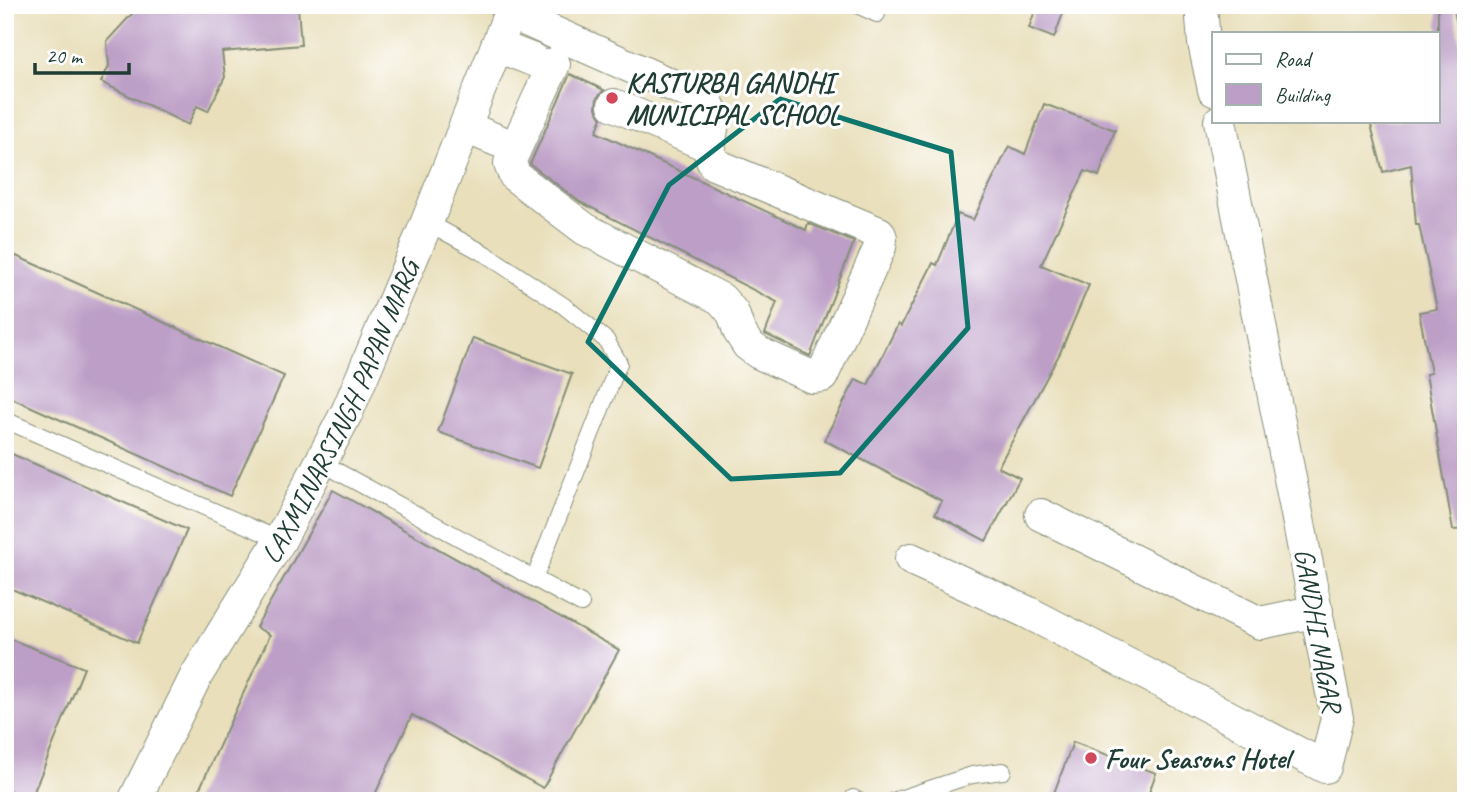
<svg xmlns="http://www.w3.org/2000/svg" width="1471" height="806" viewBox="0 0 1471 806" font-family="Caveat,sans-serif">
<style>
.building{fill:#bc9ec6}
.lines{fill:none;stroke-linecap:round;stroke-linejoin:round}
.service-casing{stroke:#848e78;stroke-width:18}
.minor-casing{stroke:#848e78;stroke-width:34}
.service{stroke:#fff;stroke-width:16}
.minor{stroke:#fff;stroke-width:32}
.marked{fill:none;stroke:#0f766e;stroke-width:5;stroke-linejoin:round}
.poi-dot{fill:#d1495b;stroke:#fff;stroke-width:2.5}
.labels{text-anchor:middle;stroke-width:6;stroke-linejoin:round;paint-order:stroke}
.poi-label{font-size:28px;font-weight:bold;fill:#1f3d34;stroke:#fff;text-anchor:start}
.street-label{font-size:28px;fill:#1f3d34;stroke:#fff}
</style>
<rect width="100%" height="100%" fill="#fff"/>
<filter id="ink" filterUnits="userSpaceOnUse"><feTurbulence type="fractalNoise" baseFrequency=".0143" numOctaves="2"/><feDisplacementMap in="SourceGraphic" scale="14" xChannelSelector="R" yChannelSelector="G"/><feConvolveMatrix kernelMatrix="1 2 1 2 8 2 1 2 1" color-interpolation-filters="sRGB"/></filter>
<filter id="wash" filterUnits="userSpaceOnUse"><feTurbulence type="fractalNoise" baseFrequency=".00686" numOctaves="4" result="noise"/><feDisplacementMap in="SourceGraphic" scale="28" xChannelSelector="R" yChannelSelector="G"/><feGaussianBlur stdDeviation="1.57" result="paint"/><feColorMatrix in="noise" values="0 0 0 0 0 0 0 0 0 0 0 0 0 0 0 0 0 1.4 0 .05"/><feComposite in="paint" operator="in"/></filter>
<g filter="url(#wash)">
<rect width="100%" height="100%" fill="#e9dfbb"/>
<g id="blocks">
<!-- building -->
<g class="building">
<path d="M140 5 298 7 301 45 222 52 225 77 208 111 197 106 188 125 101 82 109 66 107 41Z"/>
<path d="M1037 5H1066L1054 38 1029 28Z"/>
<path d="M1438 5H1453L1466 69V529L1453 530 1426 374 1431 373 1419 312 1437 309 1419 225H1416L1411 165 1383 172 1370 121H1438Z"/>
<path d="M570 74 604 90 597 98 596 108 602 118 596 132 806 230 808 223 854 242 810 356 765 334 777 302 580 202 530 164Z"/>
<path d="M1044 104 1115 130 1099 176 1085 171 1041 265 1089 285 1060 353 998 467 1020 478 986 541 935 514 942 501 824 440 856 379 868 385 898 324 901 326 933 263 937 265 958 214 973 220 1009 146 1025 154Z"/>
<path d="M5 251 284 376 230 496 5 395Z"/>
<path d="M473 338 572 374 538 468 438 432Z"/>
<path d="M5 451 187 530 137 643 5 586Z"/>
<path d="M333 490 619 650 543 788 412 715 372 801H194L270 635 256 627Z"/>
<path d="M5 637 84 668 31 799 5 789Z"/>
<path d="M1073 742 1156 773 1146 801H1051Z"/>
</g>
</g>
</g>
<g filter="url(#ink)">
<use href="#blocks" fill-opacity="0" stroke="#848e78" stroke-width="2"/>
<g class="lines">
<!-- service casing -->
<g class="service-casing">
<g id="service">
<path d="M857 5 877 14"/>
<path d="M427 222 487 255 564 306 606 340 619 363 535 577"/>
<path d="M5 420 280 540"/>
<path d="M320 462 581 604"/>
<path d="M853 798 859 801"/>
<path d="M893 801 972 775 1003 771"/>
</g>
</g>
<!-- minor casing -->
<g class="minor-casing">
<g id="minor">
<path d="M1201 5 1204 43 1214 90"/>
<path d="M510 13 703 99C726 121 700 139 714 164L879 233 881 238 880 247 822 376 812 377 759 353 748 345 739 331 733 313 721 299 585 229 515 176 510 164 511 158 554 64"/>
<path d="M497 46 533 60"/>
<path d="M614 105 709 146"/>
<path d="M465 127 499 141"/>
<path d="M1041 515 1260 623 1317 611"/>
<path d="M911 559 1027 612 1325 767 1337 718 1220 121"/>
<path id="s1" d="M134 801 196 676 280 540 348 410 427 222 513 5"/>
</g>
</g>
<!-- service -->
<use href="#service" class="service"/>
<!-- minor -->
<use href="#minor" class="minor"/>
</g>
</g>
<!-- marked area -->
<path class="marked" d="M780 99 951 152 968 328 840 473 731 479 588 342 669 185Z"/>
<!-- markers -->
<g class="poi-dot">
<circle cx="612" cy="98" r="7"/>
<circle cx="1091" cy="758" r="7"/>
</g>
<g class="labels">
<!-- poi labels -->
<g class="poi-label">
<text x="626" y="92">KASTURBA GANDHI<tspan x="626" dy="32">MUNICIPAL SCHOOL</tspan></text>
<text x="1105" y="768">Four Seasons Hotel</text>
</g>
<!-- street labels -->
<g class="street-label">
<text dy="10" stroke="none"><textPath href="#s1" startOffset="441">LAXMINARSINGH PAPAN MARG</textPath></text>
<text transform="translate(1319 630) rotate(80)" y="10">GANDHI NAGAR</text>
</g>
</g>
<!-- margin -->
<rect width="1471" height="806" fill="none" stroke="#fff" stroke-width="28"/>
<!-- legend -->
<rect x="1212" y="32" width="228" height="91" fill="#ffffff" stroke="#a5b1ae" stroke-width="2"/>
<rect x="1226" y="54" width="35" height="10" fill="#ffffff" stroke="#a5b1ae" stroke-width="2"/>
<text x="1275" y="66" font-size="21" fill="#1f3d34">Road</text>
<rect x="1226" y="84" width="35" height="21" fill="#bc9ec6" stroke="#a5b1ae" stroke-width="2"/>
<text x="1275" y="102" font-size="21" fill="#1f3d34">Building</text>
<!-- scale -->
<path d="M35 63v10h94v-10" fill="none" stroke="#1f3d34" stroke-width="3.5"/>
<text x="46" y="63" font-size="21" fill="#1f3d34" stroke="#ffffff" stroke-width="5" paint-order="stroke">20 m</text>
</svg>
